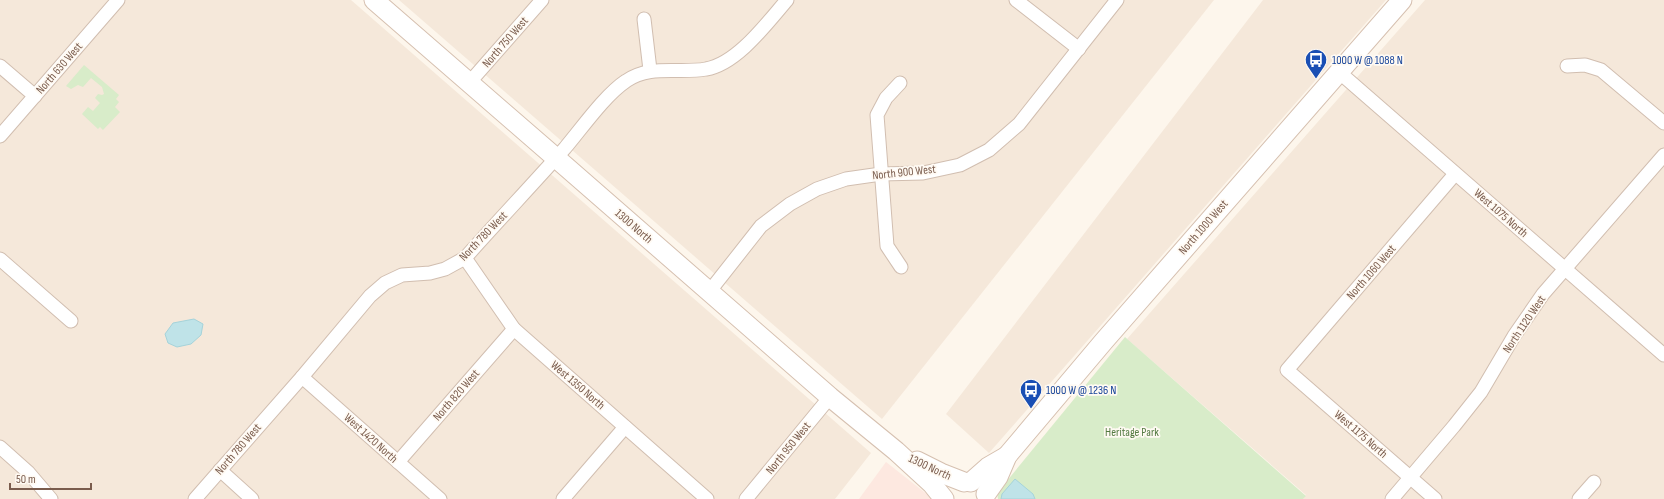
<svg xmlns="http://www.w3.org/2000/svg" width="1664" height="499" viewBox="0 0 1664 499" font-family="'Sofia Sans Condensed',sans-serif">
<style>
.residential{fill:#f5e8da}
.commercial{fill:#fde8e0}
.green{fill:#d8ecc9}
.water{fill:#bfe3e8;stroke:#a5d3da}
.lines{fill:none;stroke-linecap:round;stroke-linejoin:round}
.street-casing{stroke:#d1beb0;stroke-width:15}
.secondary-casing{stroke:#d6c0b0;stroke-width:21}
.street{stroke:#fff;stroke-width:13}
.secondary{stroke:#fff;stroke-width:19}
.labels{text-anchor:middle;stroke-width:3.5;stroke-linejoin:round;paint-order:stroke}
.street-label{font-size:12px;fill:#7a5c4d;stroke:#fffaf3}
.transit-label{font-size:12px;fill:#164399;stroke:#fffaf3;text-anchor:start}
.park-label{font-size:12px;fill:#537a41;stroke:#fffaf3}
</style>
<rect width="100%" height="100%" fill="#fdf6ec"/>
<!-- residential -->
<g class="residential">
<path d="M0 0H351L871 453 835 499H0Z"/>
<path d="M399 0H1214L882 419Z"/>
<path d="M1263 0H1386L989 453 946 414Z"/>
<path d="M1425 0H1664V499H1303L1306 495 1127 339Z"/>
</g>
<!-- commercial -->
<path class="commercial" d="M886 462 933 499H859Z"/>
<!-- green -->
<g class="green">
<path d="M84 65 119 95 116 99 119 102 115 107 120 112 103 130 100 127 98 129 82 114 88 107 93 111 100 103 95 98 98 94 102 95 104 94 102 87 91 78 83 87 78 85 71 89 66 86Z"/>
<path d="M1125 337 1306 496 1303 499H998L997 493Z"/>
</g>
<!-- water -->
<g class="water">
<path d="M194 319 203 324 201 335 191 344 177 347 168 343 165 334 173 323Z"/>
<path d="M1015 479 1033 494 1035 499H1001L1002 494Z"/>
</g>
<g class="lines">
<!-- street casing -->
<g class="street-casing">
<g id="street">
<path d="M1016 0 1079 49"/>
<path d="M644 19 650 70"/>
<path d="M0 66 35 96"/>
<path d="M1567 66 1585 65 1601 70 1664 123"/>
<path d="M1339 72 1664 355"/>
<path d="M469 83 542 0"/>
<path d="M900 83 886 98 877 115 887 246 901 267"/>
<path d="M0 136 118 0"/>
<path d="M465 258 514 329 707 499"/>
<path d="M0 259 71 321"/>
<path d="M709 292 761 226 790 204 817 189 846 179 881 174 923 173 960 165 989 150 1019 124 1117 0"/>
<path d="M302 377 440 499"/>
<path d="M0 447 28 472 51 499"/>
<path d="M398 462 514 329"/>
<path d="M220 470 252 499"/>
<path d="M195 499 302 377 370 296 385 283 402 275 430 273 445 269 465 258C498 221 532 185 565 148 582 128 605 95 626 81 650 64 679 74 706 69 737 64 767 23 787 0"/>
<path d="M563 499 625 427"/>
<path d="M746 499 830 397"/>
<path d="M1392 499 1454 426 1481 392 1514 336 1543 294 1664 155"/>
<path d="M1435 499 1287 370 1455 174"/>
<path d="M1579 499 1594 482"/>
</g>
</g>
<!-- secondary casing -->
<g class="secondary-casing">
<g id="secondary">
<path d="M374 0 556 158 830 397 896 451 932 484 944 499"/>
<path d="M917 461 941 473 964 482"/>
<path d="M971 482 988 467 1007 456"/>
<path d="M986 494 998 477 1007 456 1104 341 1402 0"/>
</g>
</g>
<!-- street -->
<use href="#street" class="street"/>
<!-- secondary -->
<use href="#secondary" class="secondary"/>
</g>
<!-- icons -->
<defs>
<g id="bus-pin" transform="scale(1.15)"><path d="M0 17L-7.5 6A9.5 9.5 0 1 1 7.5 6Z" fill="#1a4fb4" stroke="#fffaf3"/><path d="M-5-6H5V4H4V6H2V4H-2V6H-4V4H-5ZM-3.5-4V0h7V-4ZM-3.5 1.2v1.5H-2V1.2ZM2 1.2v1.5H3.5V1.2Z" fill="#fff"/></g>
</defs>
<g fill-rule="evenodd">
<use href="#bus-pin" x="1316" y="60"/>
<use href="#bus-pin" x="1031" y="390"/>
</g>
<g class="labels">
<!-- street labels -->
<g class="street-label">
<text transform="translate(505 42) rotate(-49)" y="4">North 750 West</text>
<text transform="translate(59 68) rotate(-49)" y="4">North 630 West</text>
<text transform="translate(904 172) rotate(-6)" y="4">North 900 West</text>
<text transform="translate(1501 213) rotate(41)" y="4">West 1075 North</text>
<text transform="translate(634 226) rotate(41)" y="4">1300 North</text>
<text transform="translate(1203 227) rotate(-49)" y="4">North 1000 West</text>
<text transform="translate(483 236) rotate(-46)" y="4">North 780 West</text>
<text transform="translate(1371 272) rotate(-49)" y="4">North 1060 West</text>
<text transform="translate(1524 324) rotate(-56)" y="4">North 1120 West</text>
<text transform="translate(578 385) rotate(41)" y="4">West 1350 North</text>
<text transform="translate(456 395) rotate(-49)" y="4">North 820 West</text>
<text transform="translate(1361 434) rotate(41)" y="4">West 1175 North</text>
<text transform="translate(371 438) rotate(42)" y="4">West 1420 North</text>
<text transform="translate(788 448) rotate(-51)" y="4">North 950 West</text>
<text transform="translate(238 449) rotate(-49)" y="4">North 780 West</text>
<text transform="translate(930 467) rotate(25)" y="4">1300 North</text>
</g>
<!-- transit labels -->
<g class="transit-label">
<text x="1332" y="64">1000 W @ 1088 N</text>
<text x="1046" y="394">1000 W @ 1236 N</text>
</g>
<!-- park labels -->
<g class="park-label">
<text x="1132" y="436">Heritage Park</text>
</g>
</g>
<!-- scale -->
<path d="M10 483v6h81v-6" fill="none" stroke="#7a5c4d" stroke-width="2"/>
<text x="16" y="483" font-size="12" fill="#7a5c4d" stroke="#fffaf3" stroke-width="3" paint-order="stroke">50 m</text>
</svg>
